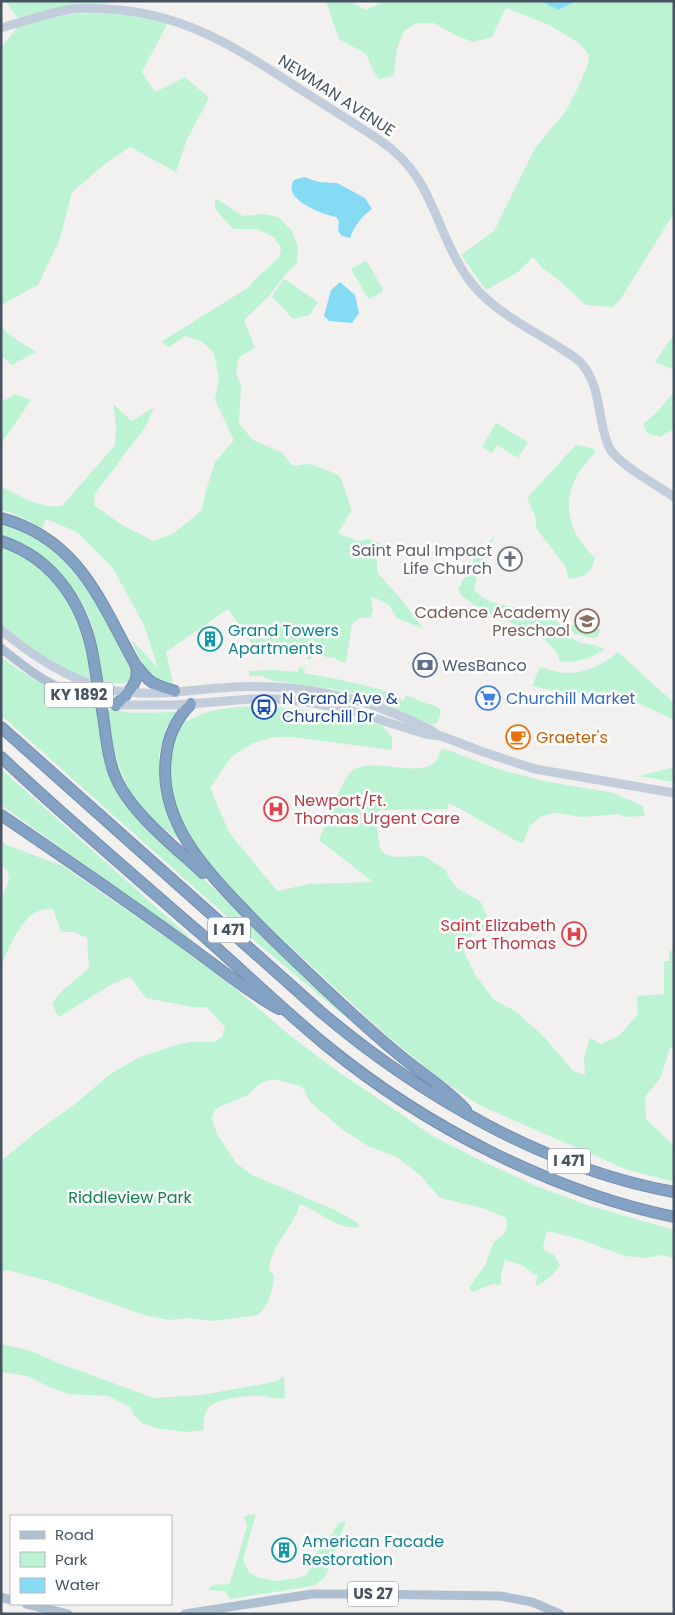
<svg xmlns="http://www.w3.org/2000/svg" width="675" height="1615" viewBox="0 0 675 1615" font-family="Poppins,sans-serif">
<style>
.green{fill:#bcf4d3}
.water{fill:#85dbf4}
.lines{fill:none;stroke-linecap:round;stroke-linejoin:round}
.highway-casing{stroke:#6f8caf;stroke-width:12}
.secondary{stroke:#c2cddb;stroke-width:9}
.primary{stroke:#aebfd1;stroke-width:9}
.highway{stroke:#84a2c3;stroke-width:10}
.highway-bridge-casing{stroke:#6f8caf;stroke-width:12;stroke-linecap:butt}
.highway-bridge{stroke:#84a2c3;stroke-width:10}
.labels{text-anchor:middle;stroke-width:5;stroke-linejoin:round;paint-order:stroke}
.shield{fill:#fff;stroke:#7e8790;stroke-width:1}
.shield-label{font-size:15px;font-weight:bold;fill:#465360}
.street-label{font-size:16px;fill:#465360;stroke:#fff}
.worship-label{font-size:16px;fill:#5b616d;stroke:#fff;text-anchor:end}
.education-label{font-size:16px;fill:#785e54;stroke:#fff;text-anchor:end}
.culture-label{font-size:16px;fill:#0d838f;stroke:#fff;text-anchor:start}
.service-label{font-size:16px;fill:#4e5e75;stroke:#fff;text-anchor:start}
.transit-label{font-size:16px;fill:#164399;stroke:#fff;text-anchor:start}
.shop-label{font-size:16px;fill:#366cbe;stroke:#fff;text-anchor:start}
.food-label{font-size:16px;fill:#c56008;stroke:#fff;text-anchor:start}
.health-label{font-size:16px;fill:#be3a42;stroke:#fff;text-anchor:start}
.park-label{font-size:16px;fill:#0f844c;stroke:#fff}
</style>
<rect width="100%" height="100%" fill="#f3f0f0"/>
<!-- green -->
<g class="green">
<path d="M5 1H109V4C76 3 50 8 18 18Z"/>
<path d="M326 1H350L366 10 384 1H541L558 10 577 1H674V213L620 300 613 307 586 305 555 277 542 268 533 257 518 272 486 290 461 255 494 231 535 148 566 111 580 83 588 64 589 55 579 43 549 25 506 8 492 37 473 42 455 35 434 23H416L404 31 397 48 394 76 379 79 372 69 366 54 339 39Z"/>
<path d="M104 13 139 16 168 23 142 72 155 92 185 77 209 98 187 139 176 172 130 147 105 164 72 192 60 239 38 285 1 305V49L7 40 18 27 47 18 76 14Z"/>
<path d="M215 198 243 216 262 214 279 217 292 231 298 247 297 263 286 274 269 296 244 320 255 348 239 357 236 374 241 385 239 424 253 440 281 452 293 466 307 464 313 465 329 471 339 476 341 479 352 510 338 533 357 541 369 539 382 544 377 555V572L401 599 424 629 397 618 389 605 371 596 373 610 371 617 360 618 352 624 346 663 336 660V658L313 655 311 659H307V655L257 651 228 609 166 652 173 684C145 684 141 658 130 638L158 668 143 623 112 567 77 532 46 519 42 528 25 519 1 509V487C20 495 40 509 62 506L115 445 116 426 113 404 132 421 154 407 146 426 95 494 94 505 122 525 154 541 174 533 202 510 206 490 215 462 234 440 215 400 219 376 213 352 201 341 185 336 169 347 161 342 249 287 256 278 279 258 281 248 274 237 257 229H233L215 209Z"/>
<path d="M364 262H367L383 289 382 292 370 299 368 298 352 271V268Z"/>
<path d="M284 279 318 302 310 315 293 319 272 297Z"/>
<path d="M1 326 8 334 36 352 12 365 1 355Z"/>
<path d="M674 334V370L655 362Z"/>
<path d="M674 392V429L660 437 647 433 643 424 656 413Z"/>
<path d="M15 394 31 400 1 444V402Z"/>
<path d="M496 423 528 442 518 458 497 445 492 453 482 447Z"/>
<path d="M576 445 592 448 596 451C587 462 576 473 572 487 563 513 575 541 595 557 592 574 584 577 569 579L565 566 536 528V519L527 498Z"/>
<path d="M1 521 20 528 43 541 64 556 84 579 132 670V678L129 683 103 684C99 663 97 639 90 619 78 590 53 562 27 546 19 542 9 540 1 536Z"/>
<path d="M496 535C485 552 478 570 474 590 495 614 544 603 559 623 561 625 563 630 564 634L581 643 594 645 605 649C592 658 576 664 560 661L557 653 547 642 533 633 474 605 462 596 458 589 477 554Z"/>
<path d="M1 546C9 550 18 553 26 557 52 573 75 602 84 632 88 648 90 665 94 681L68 671 38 654 1 625Z"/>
<path d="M575 623 590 632 595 626 601 629 597 637 593 638 575 634 569 628Z"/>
<path d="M618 652 674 703V720L632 700 565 693 532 686 540 667C548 669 556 672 564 673 584 674 603 665 618 652Z"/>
<path d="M1 657C33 681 59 695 97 708 99 738 102 768 118 794 123 803 131 810 138 818L325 993 345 1017 242 930 1 715Z"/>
<path d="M299 667 305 668 304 673C338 679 368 685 400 696V699L403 701 406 695 430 705 431 704 439 708 441 711 439 719 436 724H431L365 697 334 689 274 681 261 676H249V671L277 670 298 672Z"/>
<path d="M258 706 299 709 345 716 382 726 392 737V750L291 737H274L253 743 231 757 210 788 229 832 277 891 309 884 373 882 319 840C326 824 339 786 350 773 368 754 419 780 436 761 438 758 440 753 441 750L445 749 498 769 543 781 614 793 643 806 645 816 623 817 620 814 582 817 555 813 541 816 530 826 523 843H520L455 806 448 804 447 809 381 810 375 814 380 848 385 854 394 857 424 856 446 870 449 878 457 888 480 901 489 920 484 929 466 939 463 950 476 976 494 1000 517 1012 546 1039 573 1071 585 1075 584 1057 590 1038 601 1044 620 1035 638 1014 637 996 664 994V961H669V951H674V1046L670 1048 661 1077 645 1097 646 1119 674 1146V1182L625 1169 479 1105 439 1078 386 1035 293 949 227 887 202 857 182 824 174 802 169 782 171 749 181 720 188 721C209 708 235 707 258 706Z"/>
<path d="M106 709 135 713 177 712 166 728 159 754 160 789 167 812 180 841C167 830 152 820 141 808 118 781 113 742 106 709Z"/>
<path d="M674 767V782L639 776Z"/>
<path d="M1 769 184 932 196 944 1 805Z"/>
<path d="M1 841 7 845 63 866 183 949 236 989 287 1033 333 1068 433 1136 478 1159 536 1186 587 1205 674 1230V1259L664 1255 642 1258 625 1256 579 1239 547 1231 543 1247 544 1250 554 1255 560 1265C553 1275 546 1282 535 1286L538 1275 533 1274 522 1265 505 1260 501 1275V1285L492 1284 476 1291H471L469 1288 485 1265 494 1242 504 1234 507 1227 506 1218 482 1208 440 1198 421 1176 397 1157 368 1146 342 1129 310 1102 304 1089 300 1086 272 1079 261 1083 246 1096 219 1107 215 1110 212 1118 217 1134 236 1163 252 1175 335 1210 358 1223 359 1227C339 1231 319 1211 300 1204 293 1228 271 1245 269 1270L274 1275C273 1288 269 1308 257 1315L213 1321 189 1318 169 1320 144 1315 48 1281 7 1270 3 1271 1 1275V1161L36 1132 75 1104 110 1074 140 1057 173 1046 190 1042H214L222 1037 225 1027 206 1007H192L146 998 130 977 112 984 59 1017 52 1005C58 990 77 980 89 968L87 938 74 932H61L53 909C24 905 11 945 1 966V900L9 880 7 871 1 864Z"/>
<path d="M1 1344 28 1350 61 1364 154 1398 201 1395 263 1384 277 1381 284 1376 285 1398C274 1400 272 1397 262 1396 250 1395 213 1398 207 1410 204 1415 204 1424 203 1430L185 1432 155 1428 142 1423 134 1415 130 1407 108 1396 69 1394 49 1387 27 1376 1 1372Z"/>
<path d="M256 1514 243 1560 249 1573 257 1577 277 1581 299 1578 306 1575 314 1562 320 1543 332 1534 340 1522 346 1521 328 1570 324 1578 319 1582 312 1586 230 1599 225 1591 208 1590C213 1581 222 1587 230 1583L247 1526 244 1516Z"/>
</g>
<!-- water -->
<g class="water">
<path d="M541 1H577L558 10Z"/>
<path d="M304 177 319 182 337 183 365 198 372 209C361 217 355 225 350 238L342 236 338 231 339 221 336 217C322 214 281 199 294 180Z"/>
<path d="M340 282 355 295 359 313 352 323 329 321 324 316 331 290Z"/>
</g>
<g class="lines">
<!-- highway casing -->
<g class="highway-casing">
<g id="highway">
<path d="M1 518C79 539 100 601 135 664 150 683 151 684 175 691"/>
<path d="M1 541C56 559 86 608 94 662"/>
<path d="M191 704C176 719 168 735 166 757 158 819 204 869 244 910 263 930 283 949 303 968 337 1000 371 1033 408 1062 428 1078 449 1091 466 1110"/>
<path d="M116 705C127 693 140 684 136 666"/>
<path d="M103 716C106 735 107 755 114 773 127 810 174 846 203 873"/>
<path d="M1 727 321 1012C419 1095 546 1169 674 1192"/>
<path d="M1 757C66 818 133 875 200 933 242 970 283 1010 327 1046 425 1126 550 1191 674 1217"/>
<path d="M1 815C63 857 125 900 186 944 217 966 246 991 279 1009"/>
</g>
</g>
<!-- secondary -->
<g class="secondary">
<path d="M1 28C23 22 44 14 67 10 80 7 95 8 108 9 182 13 232 45 292 84 320 102 349 120 378 139 393 149 408 163 418 179 437 209 445 245 465 274 486 307 522 324 554 344 563 350 575 356 582 364 597 382 598 405 603 428 605 435 606 442 610 449 621 466 657 485 674 497"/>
<path d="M1 630C32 655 64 677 103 688 141 698 181 691 220 688 281 683 341 691 398 715 412 721 426 726 438 735"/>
<path d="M116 705H176L251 699H278L313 703 352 711 425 734 441 736 486 753 535 769 674 793"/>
</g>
<!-- primary -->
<g class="primary">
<path d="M1 648C20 663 38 678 60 688 77 696 97 700 116 705"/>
<path d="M1 1597 11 1600"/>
<path d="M26 1604 68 1614"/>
<path d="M185 1614 312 1594H361L500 1596 532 1602 560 1614"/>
</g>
<!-- highway -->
<use href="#highway" class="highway"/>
<!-- highway-bridge casing -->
<g class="highway-bridge-casing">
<path id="highway-bridge" d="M94 662 103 716"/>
</g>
<!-- highway-bridge -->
<use href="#highway-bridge" class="highway-bridge"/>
</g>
<!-- icons -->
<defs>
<g id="church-ring" transform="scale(1.25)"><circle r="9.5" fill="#fff" stroke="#6b7280" stroke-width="1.5"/><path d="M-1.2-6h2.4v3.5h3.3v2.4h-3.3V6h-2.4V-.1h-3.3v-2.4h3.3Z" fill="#6b7280"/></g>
<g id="school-ring" transform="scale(1.25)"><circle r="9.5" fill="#fff" stroke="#8d6e63" stroke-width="1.5"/><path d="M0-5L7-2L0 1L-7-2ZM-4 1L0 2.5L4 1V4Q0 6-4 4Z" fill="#8d6e63"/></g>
<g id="building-ring" transform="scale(1.25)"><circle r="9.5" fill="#fff" stroke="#0f9aa8" stroke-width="1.5"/><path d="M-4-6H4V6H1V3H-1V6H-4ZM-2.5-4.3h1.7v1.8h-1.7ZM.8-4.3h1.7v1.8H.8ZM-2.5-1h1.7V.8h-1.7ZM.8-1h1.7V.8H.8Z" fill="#0f9aa8"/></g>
<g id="bank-ring" transform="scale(1.25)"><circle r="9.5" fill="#fff" stroke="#5c6f8a" stroke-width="1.5"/><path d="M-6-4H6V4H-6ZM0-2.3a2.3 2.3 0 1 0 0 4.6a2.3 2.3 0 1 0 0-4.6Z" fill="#5c6f8a"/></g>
<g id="supermarket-ring" transform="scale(1.25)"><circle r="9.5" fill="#fff" stroke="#3f7fe0" stroke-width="1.5"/><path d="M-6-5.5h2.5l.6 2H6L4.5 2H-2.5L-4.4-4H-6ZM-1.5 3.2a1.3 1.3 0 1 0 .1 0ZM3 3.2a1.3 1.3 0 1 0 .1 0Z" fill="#3f7fe0"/></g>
<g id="bus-ring" transform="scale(1.25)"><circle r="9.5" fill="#fff" stroke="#1a4fb4" stroke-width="1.5"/><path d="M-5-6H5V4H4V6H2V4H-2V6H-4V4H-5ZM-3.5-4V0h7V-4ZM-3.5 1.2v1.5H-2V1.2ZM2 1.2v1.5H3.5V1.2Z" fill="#1a4fb4"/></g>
<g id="cafe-ring" transform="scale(1.25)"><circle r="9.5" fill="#fff" stroke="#e8710a" stroke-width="1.5"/><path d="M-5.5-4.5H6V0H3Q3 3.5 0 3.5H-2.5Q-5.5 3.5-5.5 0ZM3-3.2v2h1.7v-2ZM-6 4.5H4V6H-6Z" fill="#e8710a"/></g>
<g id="hospital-ring" transform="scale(1.25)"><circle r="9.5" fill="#fff" stroke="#e0444e" stroke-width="1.5"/><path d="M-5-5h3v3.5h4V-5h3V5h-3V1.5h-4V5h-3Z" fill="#e0444e"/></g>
</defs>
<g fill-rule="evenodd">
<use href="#church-ring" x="510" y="559"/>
<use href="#school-ring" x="587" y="621"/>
<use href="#building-ring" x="210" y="639"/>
<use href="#bank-ring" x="425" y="665"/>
<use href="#supermarket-ring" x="488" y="698"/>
<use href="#bus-ring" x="264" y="707"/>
<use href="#cafe-ring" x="518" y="737"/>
<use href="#hospital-ring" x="276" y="809"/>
<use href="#hospital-ring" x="574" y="934"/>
<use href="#building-ring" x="284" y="1550"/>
</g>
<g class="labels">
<!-- shield labels -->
<g class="shield">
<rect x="45" y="682.5" width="68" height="25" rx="4"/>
<rect x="208" y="917.5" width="42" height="25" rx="4"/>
<rect x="548" y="1148.5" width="42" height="25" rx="4"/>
<rect x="348" y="1581.5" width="50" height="25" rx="4"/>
</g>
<g class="shield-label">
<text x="79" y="700">KY 1892</text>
<text x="229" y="935">I 471</text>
<text x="569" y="1166">I 471</text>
<text x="373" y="1599">US 27</text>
</g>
<!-- street labels -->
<g class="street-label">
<text transform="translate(337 95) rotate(33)" y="6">NEWMAN AVENUE</text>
</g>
<!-- worship labels -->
<g class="worship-label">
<text x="492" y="556">Saint Paul Impact<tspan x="492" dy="18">Life Church</tspan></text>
</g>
<!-- education labels -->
<g class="education-label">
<text x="570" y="618">Cadence Academy<tspan x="570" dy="18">Preschool</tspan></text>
</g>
<!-- culture labels -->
<g class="culture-label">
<text x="228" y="636">Grand Towers<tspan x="228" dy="18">Apartments</tspan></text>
<text x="302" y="1547">American Facade<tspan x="302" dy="18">Restoration</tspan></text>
</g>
<!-- service labels -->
<g class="service-label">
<text x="442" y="671">WesBanco</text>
</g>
<!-- transit labels -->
<g class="transit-label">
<text x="282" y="704">N Grand Ave &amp;<tspan x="282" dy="18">Churchill Dr</tspan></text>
</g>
<!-- shop labels -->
<g class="shop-label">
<text x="506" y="704">Churchill Market</text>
</g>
<!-- food labels -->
<g class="food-label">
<text x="536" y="743">Graeter's</text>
</g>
<!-- health labels -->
<g class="health-label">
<text x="294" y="806">Newport/Ft.<tspan x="294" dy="18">Thomas Urgent Care</tspan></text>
<text x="556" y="931" text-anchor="end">Saint Elizabeth<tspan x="556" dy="18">Fort Thomas</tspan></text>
</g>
<!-- park labels -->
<g class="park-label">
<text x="130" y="1203">Riddleview Park</text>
</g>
</g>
<!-- border -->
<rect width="675" height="1615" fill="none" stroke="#465360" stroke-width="5"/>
<!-- legend -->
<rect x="10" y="1515" width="162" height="90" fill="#ffffff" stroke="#b5babf"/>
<rect x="20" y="1531" width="25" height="8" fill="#aebfd1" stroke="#b5babf"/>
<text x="55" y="1540" font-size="15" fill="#465360">Road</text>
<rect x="20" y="1552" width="25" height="15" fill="#bcf4d3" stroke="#b5babf"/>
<text x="55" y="1565" font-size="15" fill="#465360">Park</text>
<rect x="20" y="1578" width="25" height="15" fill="#85dbf4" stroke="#b5babf"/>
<text x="55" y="1590" font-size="15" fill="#465360">Water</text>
</svg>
